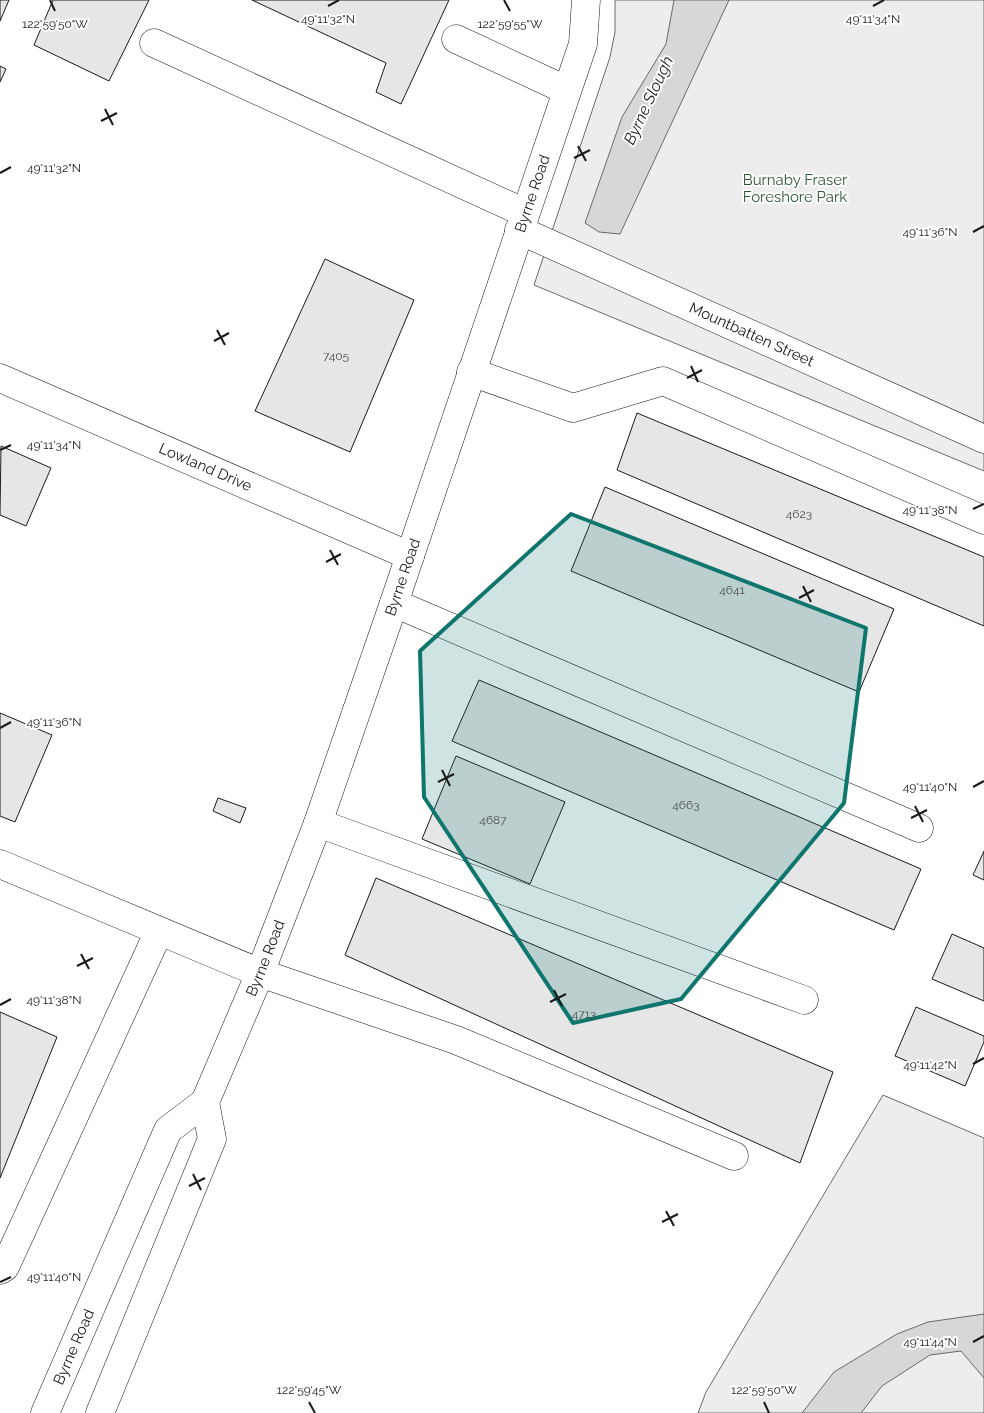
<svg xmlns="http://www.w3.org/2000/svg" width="984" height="1413" viewBox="0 0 984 1413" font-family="Raleway,sans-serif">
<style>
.green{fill:#ededed;stroke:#6a6a6a}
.water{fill:#d7d7d7;stroke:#6a6a6a}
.building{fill:#e6e6e6;stroke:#1a1a1a}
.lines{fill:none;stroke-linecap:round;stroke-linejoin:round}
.minor-casing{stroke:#1a1a1a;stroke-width:29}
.minor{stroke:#fff;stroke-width:28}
.marked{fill:#0f766e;fill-opacity:0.2;stroke:#0f766e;stroke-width:4;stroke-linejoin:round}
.ticks{fill:none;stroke:#1a1a1a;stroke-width:2}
.labels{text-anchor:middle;stroke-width:4;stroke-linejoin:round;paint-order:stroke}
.number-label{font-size:12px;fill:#4d4d4d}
.park-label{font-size:15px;fill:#2b5a34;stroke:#fff}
.street-label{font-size:15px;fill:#1a1a1a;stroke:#fff}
.water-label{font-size:16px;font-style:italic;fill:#1a1a1a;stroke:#fff}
.ticks-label{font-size:12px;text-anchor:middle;fill:#1a1a1a;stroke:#fff;stroke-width:4;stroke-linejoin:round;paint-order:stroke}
</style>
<rect width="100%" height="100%" fill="#fff"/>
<!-- green -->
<g class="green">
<path d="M615 0H984V471L534 285 610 57 615 32Z"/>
<path d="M883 1095 984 1138V1413H698L706 1392Z"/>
</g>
<!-- water -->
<g class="water">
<path d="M674 0H729L620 234 599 232 585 223 622 117 666 44Z"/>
<path d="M984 1314V1378L961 1351 930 1355 882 1386 861 1413H802L834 1372 897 1334 928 1322Z"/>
</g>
<!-- building -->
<g class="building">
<path d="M0 0H9L0 21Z"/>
<path d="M53 0H149L109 81 34 45Z"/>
<path d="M252 0H449L401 104 376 92 386 63Z"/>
<path d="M0 66 6 69 0 82Z"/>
<path d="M325 259 414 300 350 452 255 411Z"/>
<path d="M637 413 984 557V626L617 470Z"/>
<path d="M1 446 51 468 26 526 0 515Z"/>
<path d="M605 487 894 609 859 692 571 571Z"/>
<path d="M479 680 921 869 894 930 452 741Z"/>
<path d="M0 713 52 735 15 822 0 816Z"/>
<path d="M456 756 565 802 530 884 422 839Z"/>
<path d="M218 798 246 808 240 823 213 811Z"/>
<path d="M984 851V880L973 875Z"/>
<path d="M376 878 833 1072 800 1163 345 955Z"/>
<path d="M952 934 984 948V1001L932 979Z"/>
<path d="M916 1007 984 1036V1042L965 1086 895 1056Z"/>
<path d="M0 1012 57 1037 0 1178Z"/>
</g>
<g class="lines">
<!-- minor casing -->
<g class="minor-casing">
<g id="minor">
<path d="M456 39 566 90"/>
<path d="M154 43 525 213"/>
<path id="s1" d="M519 230 984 439"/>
<path d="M471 372 573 408 663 381 984 520"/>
<path id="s2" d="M0 378 410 556"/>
<path d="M394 603 919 828"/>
<path d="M318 823 804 1000"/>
<path d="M0 864 260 973 456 1040 734 1156"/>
<path d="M0 1270 5 1267 159 931"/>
<path id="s3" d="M45 1413 168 1130 205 1102 260 973 318 823 394 603 583 44 586 0"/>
<path d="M100 1413 212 1139 205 1102"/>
</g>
</g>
<!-- minor -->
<use href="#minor" class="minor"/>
</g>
<!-- marked area -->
<path class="marked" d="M571 514 866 628 844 803 681 999 573 1023 424 797 420 651Z"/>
<!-- ticks -->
<path class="ticks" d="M50 0 55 11M504 0 510 11M328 6 339 0M873 6 884 0M105 109 113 125M101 121 117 113M578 146 586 161M574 158 590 150M0 173 11 167M973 232 984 226M217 330 225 345M214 341 229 333M691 366 698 382M687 378 702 370M0 450 11 445M973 509 984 504M330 550 338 565M326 562 341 554M803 586 811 602M799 598 814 590M0 728 11 722M442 770 450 786M438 782 454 774M973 787 984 781M915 806 923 822M911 818 927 810M81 954 89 969M77 966 93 958M554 990 562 1006M550 1002 566 994M0 1005 11 999M973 1064 984 1058M193 1174 201 1190M189 1186 205 1178M666 1211 674 1226M662 1222 678 1214M0 1282 11 1277M973 1342 984 1336M309 1402 315 1413M764 1402 769 1413"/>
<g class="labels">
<!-- number labels -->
<g class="number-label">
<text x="336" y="360">7405</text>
<text x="799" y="518">4623</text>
<text x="732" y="594">4641</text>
<text x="686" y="809">4663</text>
<text x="493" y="824">4687</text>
<text x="584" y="1018">4713</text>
</g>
<!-- park labels -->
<g class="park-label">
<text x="795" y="185">Burnaby Fraser<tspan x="795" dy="17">Foreshore Park</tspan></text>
</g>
<!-- street labels -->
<g class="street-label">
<text dy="5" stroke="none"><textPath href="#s3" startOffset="1321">Byrne Road</textPath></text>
<text dy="5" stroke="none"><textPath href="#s1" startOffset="255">Mountbatten Street</textPath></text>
<text dy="5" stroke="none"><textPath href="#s2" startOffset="224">Lowland Drive</textPath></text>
<text dy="5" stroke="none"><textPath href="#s3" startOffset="916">Byrne Road</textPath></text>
<text dy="5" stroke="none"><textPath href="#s3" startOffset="511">Byrne Road</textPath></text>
<text dy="5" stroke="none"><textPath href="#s3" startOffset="72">Byrne Road</textPath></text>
</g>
<!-- water labels -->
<g class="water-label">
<text transform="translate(648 100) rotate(-65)" y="6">Byrne Slough</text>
</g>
</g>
<g class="ticks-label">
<text x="328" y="23">49°11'32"N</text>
<text x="873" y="23">49°11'34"N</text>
<text x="55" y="28">122°59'50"W</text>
<text x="510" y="28">122°59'55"W</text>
<text x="54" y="172">49°11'32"N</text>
<text x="930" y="236">49°11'36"N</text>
<text x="54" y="449">49°11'34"N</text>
<text x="930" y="514">49°11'38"N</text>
<text x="54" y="726">49°11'36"N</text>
<text x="930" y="791">49°11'40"N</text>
<text x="54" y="1004">49°11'38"N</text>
<text x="930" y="1069">49°11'42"N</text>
<text x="54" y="1281">49°11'40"N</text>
<text x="930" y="1346">49°11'44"N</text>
<text x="309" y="1394">122°59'45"W</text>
<text x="764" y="1394">122°59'50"W</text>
</g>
</svg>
